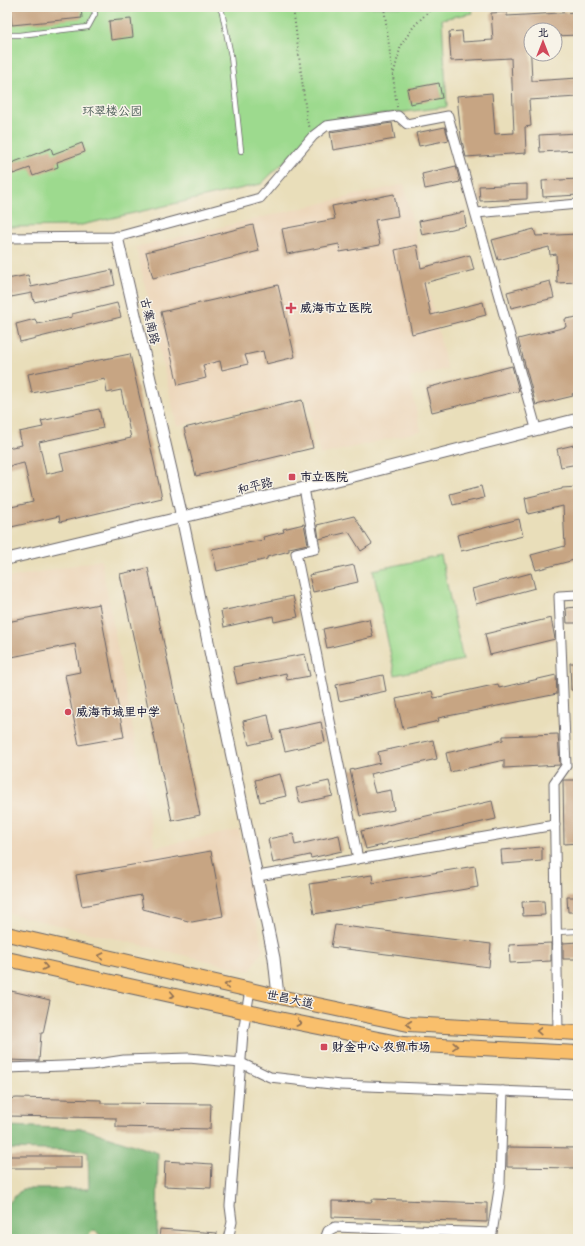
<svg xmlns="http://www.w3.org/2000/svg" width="585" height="1246" viewBox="0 0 585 1246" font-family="Delius,'LXGW WenKai TC',sans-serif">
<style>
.built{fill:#edd7bb}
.green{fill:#9dda8e;stroke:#607e64}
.forest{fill:#7eba79;stroke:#506e5a}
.building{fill:#c7a583}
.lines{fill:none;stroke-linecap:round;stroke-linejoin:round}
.service-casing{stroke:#686467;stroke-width:6}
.minor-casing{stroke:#686467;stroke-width:11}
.tertiary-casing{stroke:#686467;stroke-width:13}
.primary-casing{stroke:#686467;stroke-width:16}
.path{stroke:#686467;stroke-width:2;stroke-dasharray:1 3;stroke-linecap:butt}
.service{stroke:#fff;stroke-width:4.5}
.minor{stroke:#fff;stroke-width:9}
.tertiary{stroke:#fff;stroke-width:11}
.primary{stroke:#f9bf6c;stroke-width:14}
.oneway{stroke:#8e7054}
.poi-dot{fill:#d1495b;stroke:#f7f3e8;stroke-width:1.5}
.labels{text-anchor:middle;stroke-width:3;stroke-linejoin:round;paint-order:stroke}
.park-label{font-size:12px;fill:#475954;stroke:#f7f3e8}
.poi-label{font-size:12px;font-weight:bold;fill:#22223b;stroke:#f7f3e8;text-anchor:start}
.street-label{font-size:12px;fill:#22223b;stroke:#f7f3e8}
</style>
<rect width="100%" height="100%" fill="#f7f3e8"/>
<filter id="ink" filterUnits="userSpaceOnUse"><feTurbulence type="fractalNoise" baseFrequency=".025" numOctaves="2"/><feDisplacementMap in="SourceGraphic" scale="8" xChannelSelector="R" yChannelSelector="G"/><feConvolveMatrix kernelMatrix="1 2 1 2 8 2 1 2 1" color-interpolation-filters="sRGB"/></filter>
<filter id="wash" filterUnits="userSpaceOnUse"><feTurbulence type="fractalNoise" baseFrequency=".012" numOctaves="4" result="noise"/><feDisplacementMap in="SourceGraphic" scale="16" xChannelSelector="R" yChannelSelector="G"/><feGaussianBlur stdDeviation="0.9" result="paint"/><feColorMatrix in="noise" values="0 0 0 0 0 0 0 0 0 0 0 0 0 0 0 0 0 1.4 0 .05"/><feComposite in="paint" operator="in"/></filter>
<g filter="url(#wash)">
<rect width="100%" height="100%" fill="#e9deba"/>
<!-- built -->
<g class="built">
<path d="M404 184 447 369 409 378 421 431 320 455 306 396 177 426 136 247Z"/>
<path d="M101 560 155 847 239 830 263 950 250 971 7 913V578Z"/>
</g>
<!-- green -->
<g class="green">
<path d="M7 7H471L473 13 442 19 447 107 326 121 261 184 77 226 7 227Z"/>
<path d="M441 556 463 660 395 675 373 570Z"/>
</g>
<!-- forest -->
<path class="forest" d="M7 1126 85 1129 158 1153 157 1239H105L94 1230 85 1239H7V1205L22 1189H89L88 1151 7 1149Z"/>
<g id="blocks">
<!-- building -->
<g class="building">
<path d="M10 7H81L82 18 12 25Z"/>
<path d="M507 12V16L578 12V35L555 36V30H531L530 37 532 81 578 78V97L529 100 531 126 525 127 526 153 466 157 461 137 457 96 492 93 495 134 514 133 511 58 451 61 449 32 462 31 463 42 493 40 491 13Z"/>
<path d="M131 19 133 37 111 40 109 21Z"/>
<path d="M439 83 442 98 410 104 407 89Z"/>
<path d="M392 123 395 139 333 150 330 132Z"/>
<path d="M445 127 449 140 419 146 416 133Z"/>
<path d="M578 133V150L540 152 539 135Z"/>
<path d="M82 143 85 152 57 162 58 167 33 176 30 168 13 174 9 164 51 148 53 154Z"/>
<path d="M456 166 460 182 425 189 422 174Z"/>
<path d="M578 179V195L543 197 542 181Z"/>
<path d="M527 184V199L480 201 479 186Z"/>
<path d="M394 194 398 216 375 220 380 245 340 252 339 244 287 254 282 229 335 219 332 206Z"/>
<path d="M464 212 466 226 422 235 419 221Z"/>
<path d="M253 225 259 251 153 278 146 252Z"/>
<path d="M534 229 536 236 578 234V282L557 283 556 254 550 255 549 247 498 260 492 240Z"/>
<path d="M417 245 421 268 470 255 474 270 424 283 431 315 483 302 486 315 412 334 395 250Z"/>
<path d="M112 270 115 285 34 302 32 293 11 297 7 279 28 275 31 287Z"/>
<path d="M550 281 554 298 511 308 507 292Z"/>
<path d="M278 285 295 357 266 364 263 351 245 355 248 364 222 370 220 361 203 365 206 378 178 385 161 312Z"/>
<path d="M117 303 121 317 20 342 16 324 35 319 37 324 72 317V314Z"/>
<path d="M578 317V392L572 394 573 396 536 405 518 339 566 327 565 319Z"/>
<path d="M130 354 162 498 60 522 59 516 7 528V508L33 502 24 463 7 467V448L22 445 19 432 43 427 41 421 99 409 103 428 39 442 46 474 64 470 60 454 131 438 121 390 107 393 105 379 32 393 28 374Z"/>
<path d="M512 366 519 391 432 412 426 388Z"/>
<path d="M302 400 313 448 196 476 184 428Z"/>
<path d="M578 444V464L561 467 557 449Z"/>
<path d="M481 486 484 498 453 505 450 494Z"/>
<path d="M578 487V559L536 570 531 555 565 546 563 506 528 514 525 498 562 489V488Z"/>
<path d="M354 516 372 544 361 551 349 532 319 539 317 525Z"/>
<path d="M519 519 523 536 461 551 457 535Z"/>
<path d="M304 524 308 544 289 548V551L267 557V559L217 571 212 549 264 540 263 537 284 532 283 529Z"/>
<path d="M354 565 358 582 313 592 309 575Z"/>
<path d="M148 568 200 815 172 821 120 574Z"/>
<path d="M531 573 535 588 476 604 472 589Z"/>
<path d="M293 596 298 617 274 622 273 616 224 627 221 611Z"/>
<path d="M99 604 124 737 79 745 65 675 80 672 75 644 7 658V622Z"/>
<path d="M578 607V623H567L566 608Z"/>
<path d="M551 618 555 639 490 655 485 634Z"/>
<path d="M369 619 373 637 327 648 323 629Z"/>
<path d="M305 654 310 676 287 680 286 673 237 684 233 667Z"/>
<path d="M570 663H578V690H571Z"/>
<path d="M383 675 386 691 339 701 336 685Z"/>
<path d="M556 675 557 694 438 718 439 721 403 729 396 699 432 691 434 698 498 684 499 688Z"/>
<path d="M268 715 273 739 249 745 243 721Z"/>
<path d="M321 722 325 742 285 751 280 731Z"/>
<path d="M558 734 560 765 504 768V760L450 772 446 753 503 740V736Z"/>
<path d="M433 740 437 759 370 774 375 793 391 790 394 810 360 816 350 770 380 763 378 752Z"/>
<path d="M280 774 286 796 260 802 255 780Z"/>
<path d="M563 780H577L578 843 564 844Z"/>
<path d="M329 781 333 796 300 803 296 788Z"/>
<path d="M492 801 496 819 387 843V844L366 849 361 831Z"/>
<path d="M293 834 295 845 339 835 342 851 311 858 310 855 273 863 268 839Z"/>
<path d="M542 847V861L502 864 501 850Z"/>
<path d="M211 851 223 916 192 922 143 909 141 895 82 906 76 875Z"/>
<path d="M475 866 478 887 314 914 309 884 372 875 373 883Z"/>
<path d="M567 897H578V912H568Z"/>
<path d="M544 901 545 915 523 916 522 902Z"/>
<path d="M335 925 491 944 489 967 331 947Z"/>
<path d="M578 942V959H563V943Z"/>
<path d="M551 943V961L510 963 509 945Z"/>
<path d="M7 990 50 1000 43 1033H41L39 1061 7 1060Z"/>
<path d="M17 1098 101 1100V1103L211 1104 210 1129 116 1127V1118L7 1116V1099Z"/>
<path d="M507 1147 578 1148V1168L507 1167Z"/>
<rect x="7" y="1156" width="75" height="12"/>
<path d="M165 1161 212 1164 211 1188 164 1186Z"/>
<path d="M372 1199 487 1203V1222L332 1217V1201L372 1202Z"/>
<path d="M160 1229 217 1233 216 1239H159Z"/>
</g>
</g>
</g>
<g filter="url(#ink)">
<use href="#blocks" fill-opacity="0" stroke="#686467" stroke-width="1"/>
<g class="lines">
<!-- service casing -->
<g class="service-casing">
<g id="service">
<path d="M219 7 222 12 231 56 241 151"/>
<path d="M7 35H19L88 27 95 14 94 7"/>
<path d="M557 932 578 931"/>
</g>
</g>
<!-- minor casing -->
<g class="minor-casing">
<g id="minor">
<path d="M476 213 578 204"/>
<path d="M7 238 117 237 260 198 313 136 326 126 398 116 407 124 448 116 536 428"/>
<path d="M304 488 315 549 296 553 358 859"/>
<path d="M258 876 555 825"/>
<path d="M558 1032 554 783 566 766 559 596 578 595"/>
<path d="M7 1068 91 1065 124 1060 189 1058 241 1063 270 1077 340 1085 578 1094"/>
<path d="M228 1239 232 1222 230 1206 243 1032 250 990"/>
<path d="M325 1239 328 1231 335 1227 492 1233 500 1183 503 1091"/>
</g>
</g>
<!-- tertiary casing -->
<g class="tertiary-casing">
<g id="tertiary">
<path d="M117 237 182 517 274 958 278 996"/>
<path d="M7 559 354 476 578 419"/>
</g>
</g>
<!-- primary casing -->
<g class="primary-casing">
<g id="primary">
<path d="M7 934 289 999 408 1024 578 1033"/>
<path d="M7 959 284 1020 403 1044 578 1053"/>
</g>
</g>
<!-- path -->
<g class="path">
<path d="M293 7 307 121 310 128"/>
<path d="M384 7 397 107"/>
<path d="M393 76 401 45 414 26 433 7"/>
</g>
<!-- service -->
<use href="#service" class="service"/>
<!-- minor -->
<use href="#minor" class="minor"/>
<!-- tertiary -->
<use href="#tertiary" class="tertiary"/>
<!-- primary -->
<use href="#primary" class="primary"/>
</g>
<!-- one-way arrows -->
<defs><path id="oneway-chevron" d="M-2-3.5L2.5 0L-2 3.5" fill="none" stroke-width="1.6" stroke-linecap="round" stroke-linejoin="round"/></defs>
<g class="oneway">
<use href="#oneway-chevron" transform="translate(101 956) rotate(-167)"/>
<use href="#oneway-chevron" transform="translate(45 967) rotate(12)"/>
<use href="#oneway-chevron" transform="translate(227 985) rotate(-167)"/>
<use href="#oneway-chevron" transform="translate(172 995) rotate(12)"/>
<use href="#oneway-chevron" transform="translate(299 1023) rotate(11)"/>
<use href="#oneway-chevron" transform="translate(409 1024) rotate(-173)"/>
<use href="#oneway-chevron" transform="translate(539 1031) rotate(-177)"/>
<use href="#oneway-chevron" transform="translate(455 1046) rotate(3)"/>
</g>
</g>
<!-- markers -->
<g class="poi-dot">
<path d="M289 302h4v4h4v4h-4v4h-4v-4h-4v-4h4z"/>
<rect x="288" y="473" width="8" height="8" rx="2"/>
<circle cx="68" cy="712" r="4"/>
<rect x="320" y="1043" width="8" height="8" rx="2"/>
</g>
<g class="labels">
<!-- park labels -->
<g class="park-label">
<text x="112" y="115">环翠楼公园</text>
</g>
<!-- poi labels -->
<g class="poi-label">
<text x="300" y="312">威海市立医院</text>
<text x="300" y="481">市立医院</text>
<text x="76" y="716">威海市城里中学</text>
<text x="332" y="1051">财金中心 农贸市场</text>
</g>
<!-- street labels -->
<g class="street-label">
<text transform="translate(150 321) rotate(77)" y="4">古寨南路</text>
<text transform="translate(255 486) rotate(-14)" y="4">和平路</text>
<text transform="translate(290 999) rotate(12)" y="4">世昌大道</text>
</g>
</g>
<!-- margin -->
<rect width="585" height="1246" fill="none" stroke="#f7f3e8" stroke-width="24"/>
<!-- north arrow -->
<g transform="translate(543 42)"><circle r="19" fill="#f7f3e8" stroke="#a29fa3"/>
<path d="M0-3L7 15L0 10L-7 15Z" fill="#d1495b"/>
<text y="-6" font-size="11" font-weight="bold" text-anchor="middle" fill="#22223b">北</text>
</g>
</svg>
